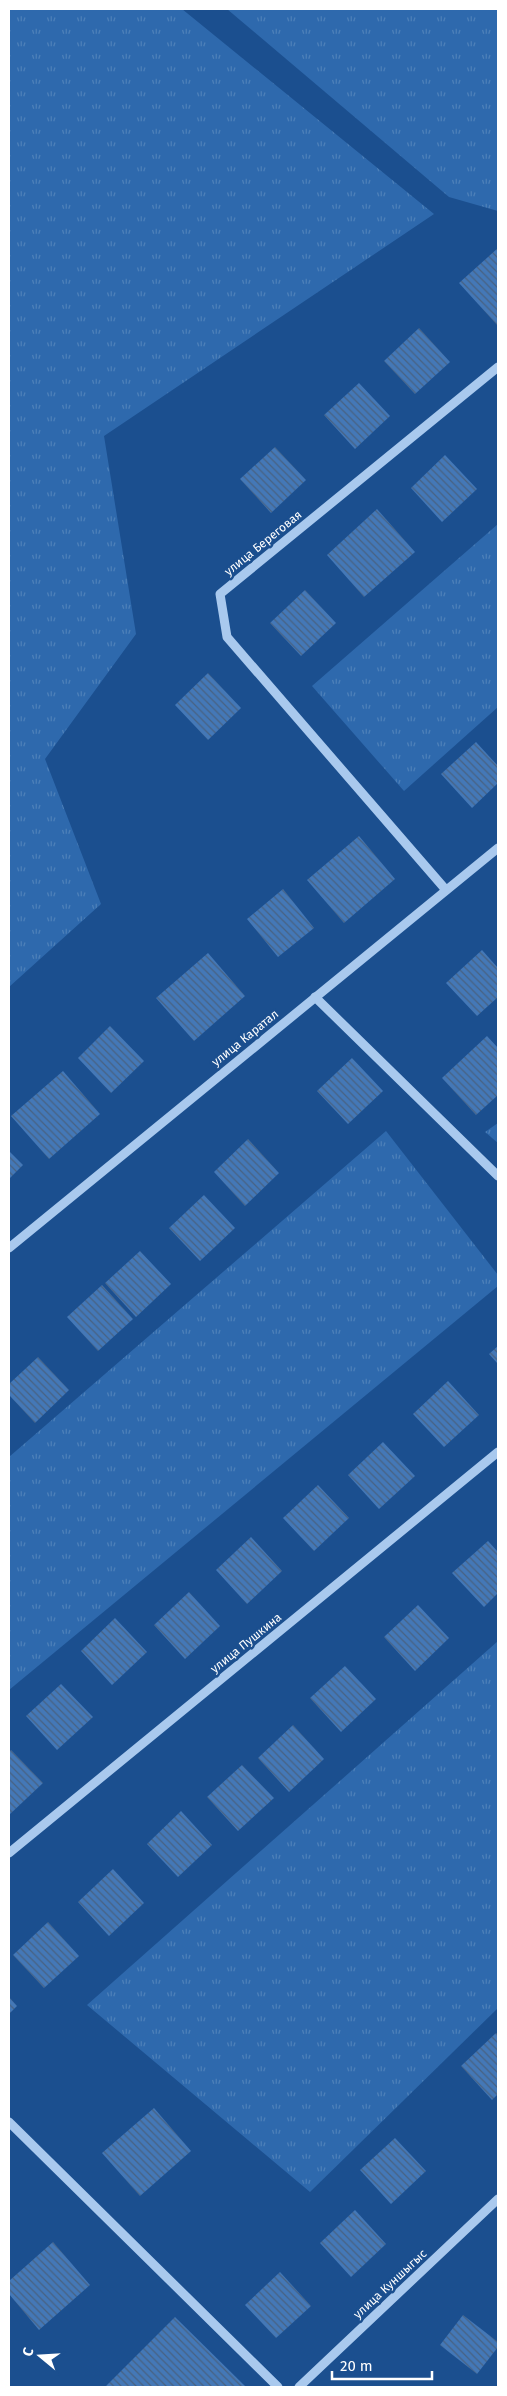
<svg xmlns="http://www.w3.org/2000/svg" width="507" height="2396" viewBox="0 0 507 2396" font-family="'Fira Sans',sans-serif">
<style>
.grass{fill:url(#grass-tufts)}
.building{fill:url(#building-back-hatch)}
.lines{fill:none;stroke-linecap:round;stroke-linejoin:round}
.minor{stroke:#a9c9ee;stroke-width:9}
.labels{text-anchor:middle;stroke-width:5;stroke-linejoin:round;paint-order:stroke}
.street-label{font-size:12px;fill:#fff;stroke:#1b4f8f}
</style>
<defs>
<pattern id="grass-tufts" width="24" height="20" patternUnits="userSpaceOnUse" patternTransform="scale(1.25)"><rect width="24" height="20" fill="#2e69ad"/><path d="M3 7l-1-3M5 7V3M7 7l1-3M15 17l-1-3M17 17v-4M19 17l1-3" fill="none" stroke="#4d80b9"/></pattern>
<pattern id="building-back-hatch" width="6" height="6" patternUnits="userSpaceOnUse" patternTransform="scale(1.25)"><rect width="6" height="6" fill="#4478b7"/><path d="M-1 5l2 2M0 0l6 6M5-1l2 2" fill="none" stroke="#486282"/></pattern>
</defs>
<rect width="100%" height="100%" fill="#1b4f8f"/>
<!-- grass -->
<g class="grass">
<path d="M9 9H182L434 214 104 436 136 634 45 759 101 904 9 987Z"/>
<path d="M227 9H498V211L449 197Z"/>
<path d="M498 524V707L404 791 312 686Z"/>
<path d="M498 1123V1143L485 1132Z"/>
<path d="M386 1131 498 1275V1286L9 1690V1457Z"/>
<path d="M498 1641V2008L310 2192 87 2005Z"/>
</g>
<!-- building -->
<g class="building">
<path d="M498 248V326L459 283Z"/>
<path d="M419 328 450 362 415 394 384 361Z"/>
<path d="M359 383 390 416 355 449 324 415Z"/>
<path d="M275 447 306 480 271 513 240 479Z"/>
<path d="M445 455 477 489 442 522 411 488Z"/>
<path d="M377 509 415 552 364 597 327 555Z"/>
<path d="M305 590 336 623 301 656 270 623Z"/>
<path d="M208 673 241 708 208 740 175 705Z"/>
<path d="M476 742 498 766V783L472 808 441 774Z"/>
<path d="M359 836 395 879 344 923 307 880Z"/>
<path d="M283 889 314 928 278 957 247 919Z"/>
<path d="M482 950 498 968V997L477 1016 446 983Z"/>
<path d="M208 953 245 996 194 1041 156 998Z"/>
<path d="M110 1026 144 1061 111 1093 78 1058Z"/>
<path d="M487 1036 498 1048V1095L476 1115 442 1078Z"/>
<path d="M352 1058 383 1091 348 1124 317 1091Z"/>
<path d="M63 1071 100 1114 49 1159 11 1116Z"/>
<path d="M248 1139 279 1173 245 1206 214 1172Z"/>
<path d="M9 1151 23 1165 9 1179Z"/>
<path d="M204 1195 235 1228 200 1261 169 1228Z"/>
<path d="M140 1251 171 1284 136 1317 105 1283Z"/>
<path d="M102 1285 133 1319 98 1351 67 1317Z"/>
<path d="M498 1346V1364L489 1354Z"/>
<path d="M38 1357 69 1390 35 1423 9 1395V1384Z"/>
<path d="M448 1381 479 1415 444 1447 413 1414Z"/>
<path d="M383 1442 415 1476 379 1509 348 1475Z"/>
<path d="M318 1485 349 1518 314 1551 283 1518Z"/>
<path d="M251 1537 282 1571 247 1604 216 1570Z"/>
<path d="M488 1541 498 1552V1593L484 1607 452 1573Z"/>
<path d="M189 1592 220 1626 185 1659 154 1625Z"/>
<path d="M418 1605 449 1638 415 1671 384 1637Z"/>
<path d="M115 1618 147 1652 112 1685 81 1651Z"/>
<path d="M345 1666 376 1699 341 1732 310 1698Z"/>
<path d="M61 1684 93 1717 57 1750 26 1716Z"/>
<path d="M293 1725 324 1759 289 1792 258 1758Z"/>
<path d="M11 1750 43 1783 9 1815V1752Z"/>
<path d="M242 1765 274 1798 238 1831 207 1797Z"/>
<path d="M181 1811 212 1845 178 1877 147 1844Z"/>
<path d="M113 1869 144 1903 109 1936 78 1902Z"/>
<path d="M48 1922 79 1956 44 1988 13 1955Z"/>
<path d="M9 1997 17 2006 9 2014Z"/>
<path d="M496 2033 498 2035V2094L492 2100 461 2066Z"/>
<path d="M154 2108 191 2151 140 2196 102 2153Z"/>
<path d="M395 2138 426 2171 391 2204 360 2170Z"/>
<path d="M355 2210 386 2244 351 2277 320 2243Z"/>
<path d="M53 2242 90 2285 39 2330 9 2294V2281Z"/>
<path d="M280 2272 311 2306 276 2338 245 2305Z"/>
<path d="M463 2315 498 2342V2347L477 2374 440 2345Z"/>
<path d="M175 2317 246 2387H105Z"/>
</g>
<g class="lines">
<!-- minor -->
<g class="minor">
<path d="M446 890 227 637 220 594 498 367"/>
<path d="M315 997 498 1176"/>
<path d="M9 1248 498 848"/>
<path d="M9 1853 498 1452"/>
<path d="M9 2122 278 2387"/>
<path d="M299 2387 498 2199"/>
</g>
</g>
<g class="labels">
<!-- street labels -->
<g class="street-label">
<text transform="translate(263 543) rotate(-39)" y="4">улица Береговая</text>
<text transform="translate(245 1038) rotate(-39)" y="4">улица Каратал</text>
<text transform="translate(246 1643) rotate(-39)" y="4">улица Пушкина</text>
<text transform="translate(390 2284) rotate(-43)" y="4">улица Куншыгыс</text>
</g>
</g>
<!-- border -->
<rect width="507" height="2396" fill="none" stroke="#ffffff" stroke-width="20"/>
<!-- north arrow -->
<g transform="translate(40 2356) rotate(288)" stroke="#1b4f8f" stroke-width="4" paint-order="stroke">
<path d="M0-4L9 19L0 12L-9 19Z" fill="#ffffff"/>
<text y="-8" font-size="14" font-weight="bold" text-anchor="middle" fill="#ffffff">С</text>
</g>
<!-- scale -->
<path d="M332 2371v8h100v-8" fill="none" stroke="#ffffff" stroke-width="2.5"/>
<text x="340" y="2371" font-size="15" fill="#ffffff" stroke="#1b4f8f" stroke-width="4" paint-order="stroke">20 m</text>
</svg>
